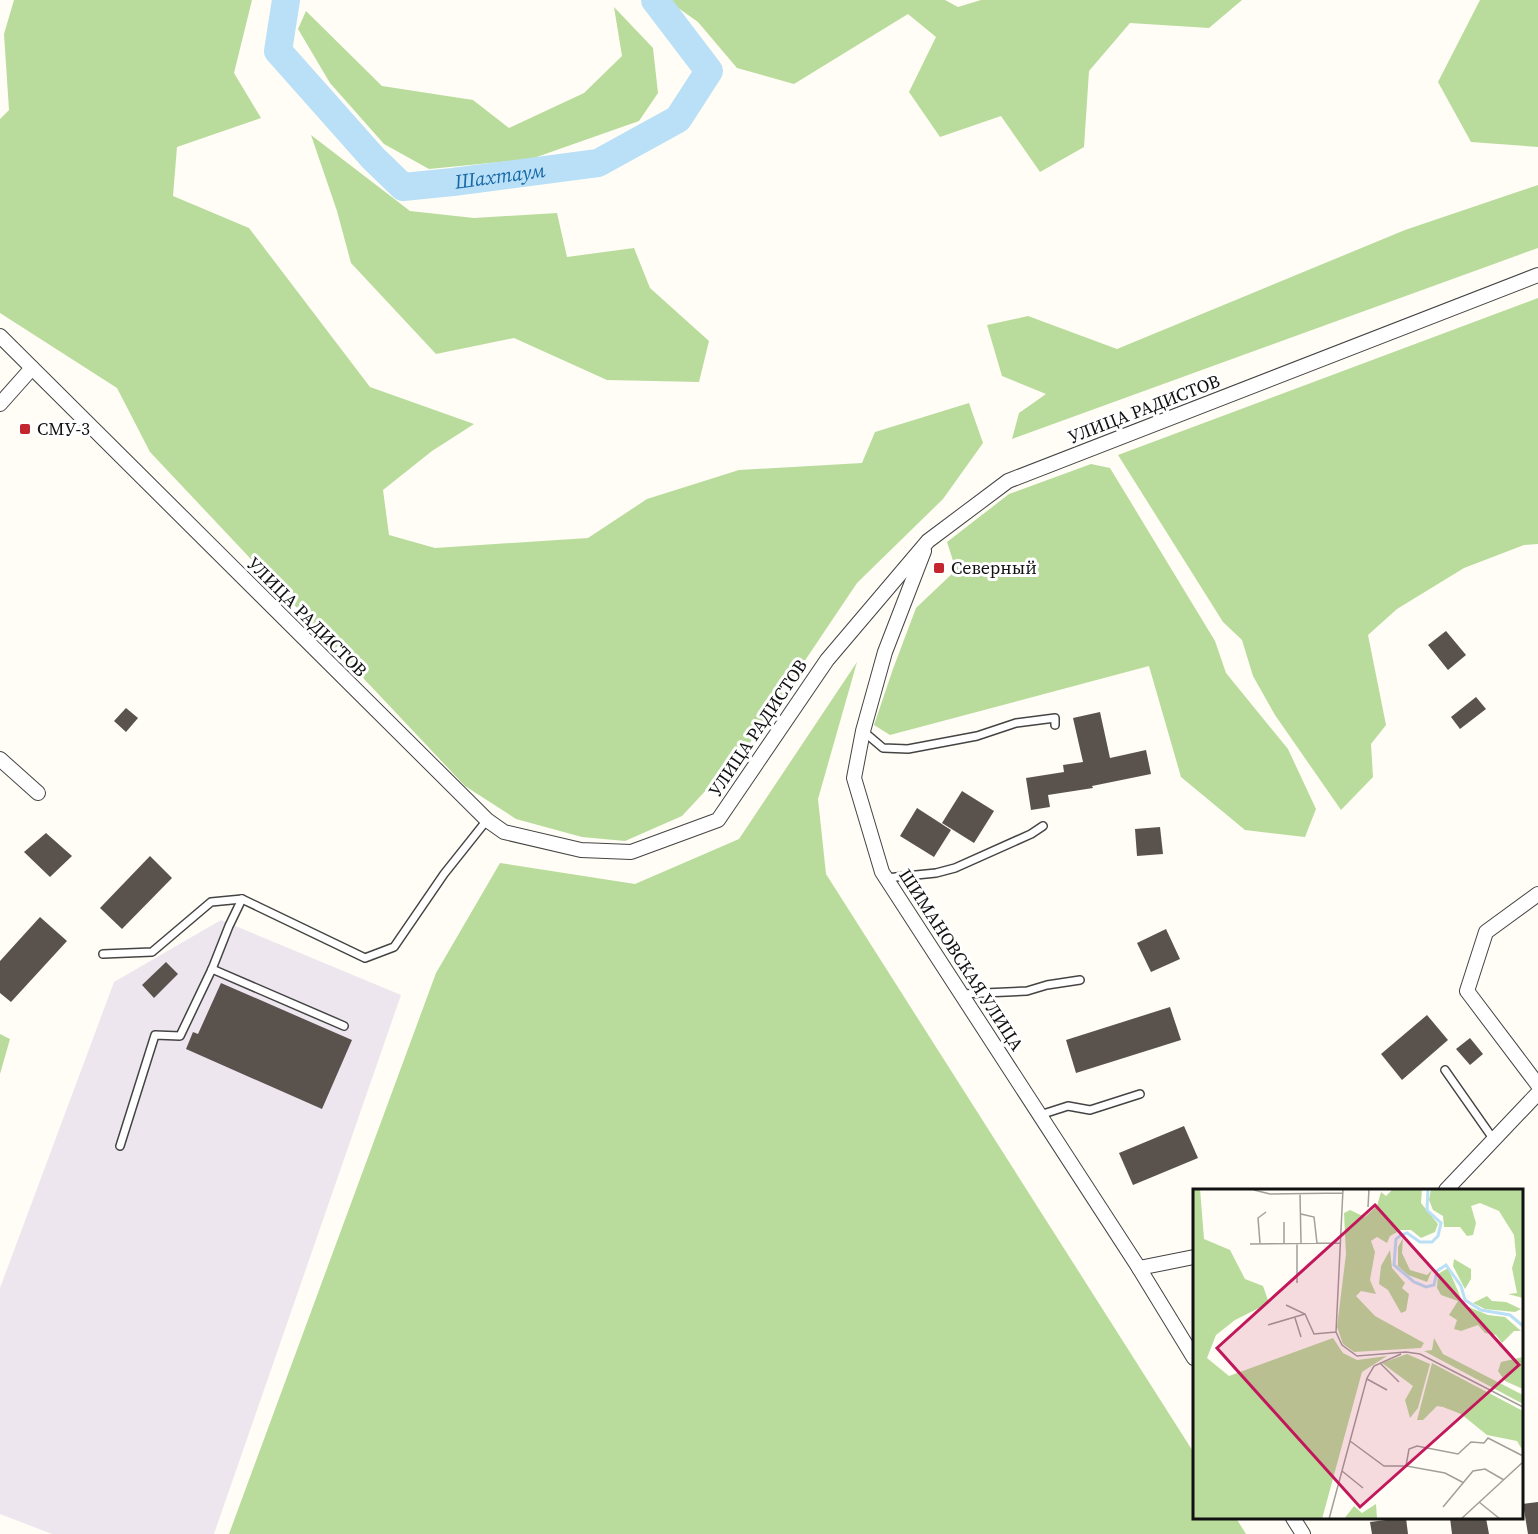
<svg xmlns="http://www.w3.org/2000/svg" width="1538" height="1534" viewBox="0 0 1538 1534" font-family="'Source Serif 4',serif">
<style>
.industrial{fill:#eee6ef}
.forest{fill:#b9dc9c}
.lines{fill:none;stroke-linecap:round;stroke-linejoin:round}
.river{stroke:#b9e0f7;stroke-width:28}
.building{fill:#5a524d}
.lane-casing{stroke:#444;stroke-width:10}
.street-casing{stroke:#444;stroke-width:16}
.lane{stroke:#fff;stroke-width:7}
.street{stroke:#fff;stroke-width:14}
.poi-dot{fill:#c4262e;stroke:#fff;stroke-width:2}
.labels{text-anchor:middle;stroke-width:6;stroke-linejoin:round;paint-order:stroke}
.street-label{font-size:18px;fill:#111;stroke:#fff}
.poi-label{font-size:18px;fill:#111;stroke:#fff;text-anchor:start}
.water-label{font-size:20px;font-style:italic;fill:#1768a6;stroke:#fff}
.inset-river{fill:none;stroke:#b9e0f7;stroke-width:3}
.inset-road{fill:none;stroke:#a09f9a;stroke-width:1.5}
.view{fill:#c2185b;fill-opacity:0.15;stroke:#c2185b;stroke-width:3}
.inset-edge{fill:none;stroke:#111;stroke-width:3}
</style>
<rect width="100%" height="100%" fill="#fffdf5"/>
<!-- industrial -->
<path class="industrial" d="M221 920 401 995 214 1534H52L0 1514V1288L114 982Z"/>
<!-- forest -->
<g class="forest">
<path d="M14 0H252L234 73 261 118 177 147 173 196 249 228 370 387 474 424 432 451 383 490 389 535 435 548 588 538 647 499 739 470 862 463 875 432 969 403 983 443 943 499 857 583 749 744 682 816 625 841 582 837 516 819 465 786 150 452 117 388 0 313V119L9 110 4 34Z"/>
<path d="M667 0H945L958 7 981 0H1242L1209 28 1130 23 1089 71 1084 147 1040 172 1001 116 940 137 909 92 936 37 908 14 794 84 737 68 698 22Z"/>
<path d="M1480 0H1538V147L1471 142 1438 82Z"/>
<path d="M614 7 653 48 658 93 639 121 531 159 429 169 384 144 330 83 298 29 306 11 382 86 473 100 509 128 584 93 622 56Z"/>
<path d="M311 135 410 211 474 218 557 213 567 257 634 248 650 288 709 341 699 382 607 380 514 338 436 354 351 263 337 211Z"/>
<path d="M1538 185V248L1012 439 1019 413 1046 394 1002 376 987 325 1028 316 1117 349 1405 230Z"/>
<path d="M1538 298V544L1524 545 1464 568 1397 609 1368 635 1386 725 1371 744 1373 777 1341 810 1275 715 1253 676 1242 640 1223 622 1118 455Z"/>
<path d="M1091 464 1110 468 1215 641 1226 673 1288 749 1316 809 1305 837 1245 830 1181 777 1149 666 890 735 874 725 893 669 916 608 956 570 947 542 1009 494Z"/>
<path d="M857 662 818 799 826 874 1194 1453V1518H1236L1246 1534H229L436 973 500 863 635 884 739 839Z"/>
<path d="M0 1034 10 1039 0 1074Z"/>
</g>
<g class="lines">
<!-- river -->
<path class="river" id="s1" d="M286 0 278 51 373 158 403 187 453 182 598 163 678 119 709 71 655 0"/>
</g>
<!-- building -->
<g class="building">
<path d="M1446 631 1466 655 1448 670 1428 645Z"/>
<path d="M1476 697 1486 709 1460 729 1451 717Z"/>
<path d="M126 708 138 718 126 732 114 721Z"/>
<path d="M1100 712 1110 758 1146 750 1151 774 1092 786 1093 788 1048 795 1050 807 1031 810 1026 778 1064 772 1063 765 1083 762 1073 718Z"/>
<path d="M962 791 994 811 974 843 942 823Z"/>
<path d="M917 808 951 830 934 857 900 836Z"/>
<path d="M1160 827 1163 854 1137 856 1135 829Z"/>
<path d="M46 833 72 856 50 877 24 852Z"/>
<path d="M150 856 172 878 122 929 100 908Z"/>
<path d="M40 917 67 941 11 1002 0 993V961Z"/>
<path d="M1166 929 1180 959 1151 972 1137 943Z"/>
<path d="M166 962 178 974 154 998 142 985Z"/>
<path d="M221 983 352 1040 322 1109 186 1049 193 1032 198 1034Z"/>
<path d="M1170 1007 1181 1040 1076 1073 1066 1040Z"/>
<path d="M1427 1015 1448 1040 1402 1080 1381 1054Z"/>
<path d="M1470 1038 1483 1054 1470 1065 1456 1049Z"/>
<path d="M1184 1126 1198 1158 1133 1185 1119 1153Z"/>
<path d="M1538 1502V1534H1528L1523 1504Z"/>
<path d="M1401 1518H1406L1408 1534H1372L1370 1522Z"/>
<path d="M1450 1518H1486L1489 1534H1452Z"/>
</g>
<g class="lines">
<!-- lane casing -->
<g class="lane-casing">
<g id="lane">
<path d="M863 731 883 748 908 749 977 736 1016 723 1055 718V725"/>
<path d="M886 878 936 873 955 868 1031 834 1043 826"/>
<path d="M103 954 152 952 211 902 242 899 365 958 394 947 444 874 487 820"/>
<path d="M212 969 344 1026"/>
<path d="M961 994 1027 991 1047 985 1080 980"/>
<path d="M1445 1070 1494 1140"/>
<path d="M1040 1115 1068 1106 1090 1110 1140 1094"/>
<path d="M120 1146 155 1035 180 1036 212 969 229 926 242 899"/>
</g>
</g>
<!-- street casing -->
<g class="street-casing">
<g id="street">
<path d="M0 336 487 820 504 832 581 850 631 852 718 820 827 660 928 541 1008 481 1538 275"/>
<path d="M0 404 32 368"/>
<path d="M924 551 885 652 863 731 854 778 882 872 1139 1268 1194 1358"/>
<path d="M0 759 38 793"/>
<path d="M1538 894 1486 932 1467 991 1538 1085"/>
<path d="M1446 1190 1538 1093"/>
<path d="M1139 1268 1194 1257"/>
<path d="M1293 1518 1303 1534"/>
</g>
</g>
<!-- lane -->
<use href="#lane" class="lane"/>
<!-- street -->
<use href="#street" class="street"/>
</g>
<!-- markers -->
<g class="poi-dot">
<rect x="19" y="423" width="12" height="12" rx="3"/>
<rect x="933" y="562" width="12" height="12" rx="3"/>
</g>
<g class="labels">
<!-- street labels -->
<g class="street-label">
<text transform="translate(1144 409) rotate(-21)" y="6">УЛИЦА РАДИСТОВ</text>
<text transform="translate(307 617) rotate(45)" y="6">УЛИЦА РАДИСТОВ</text>
<text transform="translate(758 728) rotate(-56)" y="6">УЛИЦА РАДИСТОВ</text>
<text transform="translate(961 960) rotate(57)" y="6">ШИМАНОВСКАЯ УЛИЦА</text>
</g>
<!-- poi labels -->
<g class="poi-label">
<text x="37" y="435">СМУ-3</text>
<text x="951" y="574">Северный</text>
</g>
<!-- water labels -->
<g class="water-label">
<text dy="7" stroke="none"><textPath href="#s1" startOffset="334">Шахтаум</textPath></text>
</g>
</g>
<!-- overview -->
<g transform="translate(1193 1189)">
<rect width="330" height="330" fill="#fffdf5"/>
<path d="M0 0H7L11 50 37 61 52 90 70 97 76 114 42 131 23 146 14 169 36 187 140 149 150 164 164 171 194 167 169 183 129 330H0ZM200 0H229L228 14 245 35 242 43 228 49 218 41H208L197 47 194 54 184 48 178 52 182 63 177 91 183 105 168 102 163 107 182 127 231 154 228 159 161 163 150 155 144 138 153 65 151 24 157 21 172 28 184 17 188 3 193 7ZM238 0H330V109L315 105 324 104 319 79 323 66 321 46 306 22 287 14 278 17 283 34 280 46 274 47 267 38H251L250 27 240 21 236 11ZM210 49 209 64 217 81 234 86 239 81 234 93 215 86 205 77V58ZM197 61 199 79 212 94 209 99 216 105 213 122 208 124 195 101 186 95 188 77ZM261 70 278 80V90L272 100 260 77ZM255 79 271 116 295 126 312 128 328 142H321L309 154 303 146 292 144 285 136 268 142 261 140 264 131 256 126 265 112 248 106 244 99 245 85ZM294 107 299 112 313 113 328 120 322 123 292 120 280 114ZM241 149 250 165 330 206V215L231 162 239 161ZM214 165 237 175 225 219 217 229 212 211 220 197 189 174ZM330 168V200L312 192 305 182 308 173ZM239 174 330 222V262L324 252 294 246 268 225 250 218 244 217 230 231H224ZM183 315 184 329 213 330H151L161 317 169 324Z" fill="#b9dc9c"/>
<path class="inset-river" d="M235 0 234 21 248 34 245 47 239 53H227L214 44 208 46 203 50 201 76 221 93 233 98 241 96 244 82 253 76 268 97 272 111 288 121 317 126 330 137"/>
<path class="inset-road" d="M150 0 143 143 149 156 164 167 213 163 227 165 330 218M61 1 77 5 150 4M107 5 108 54M175 18 176 0M108 25 121 28 124 54M91 33V54M67 54 65 29 73 23M104 54V94M57 55 147 54M93 116 112 125 121 145 143 143M102 129 108 148M75 136 112 125M187 174 206 193M174 190 194 201M157 252 191 277H213M149 282 170 299M271 294 252 284 213 277 216 260 224 257 265 265 278 253 291 254 295 249 330 267M286 313 307 330M250 318 280 282 292 280 311 291M136 330 174 189 181 177 208 165M268 330 330 273"/>
<path class="view" d="M182 16 326 176 167 318 24 159Z"/>
<rect width="330" height="330" class="inset-edge"/>
</g>
</svg>
